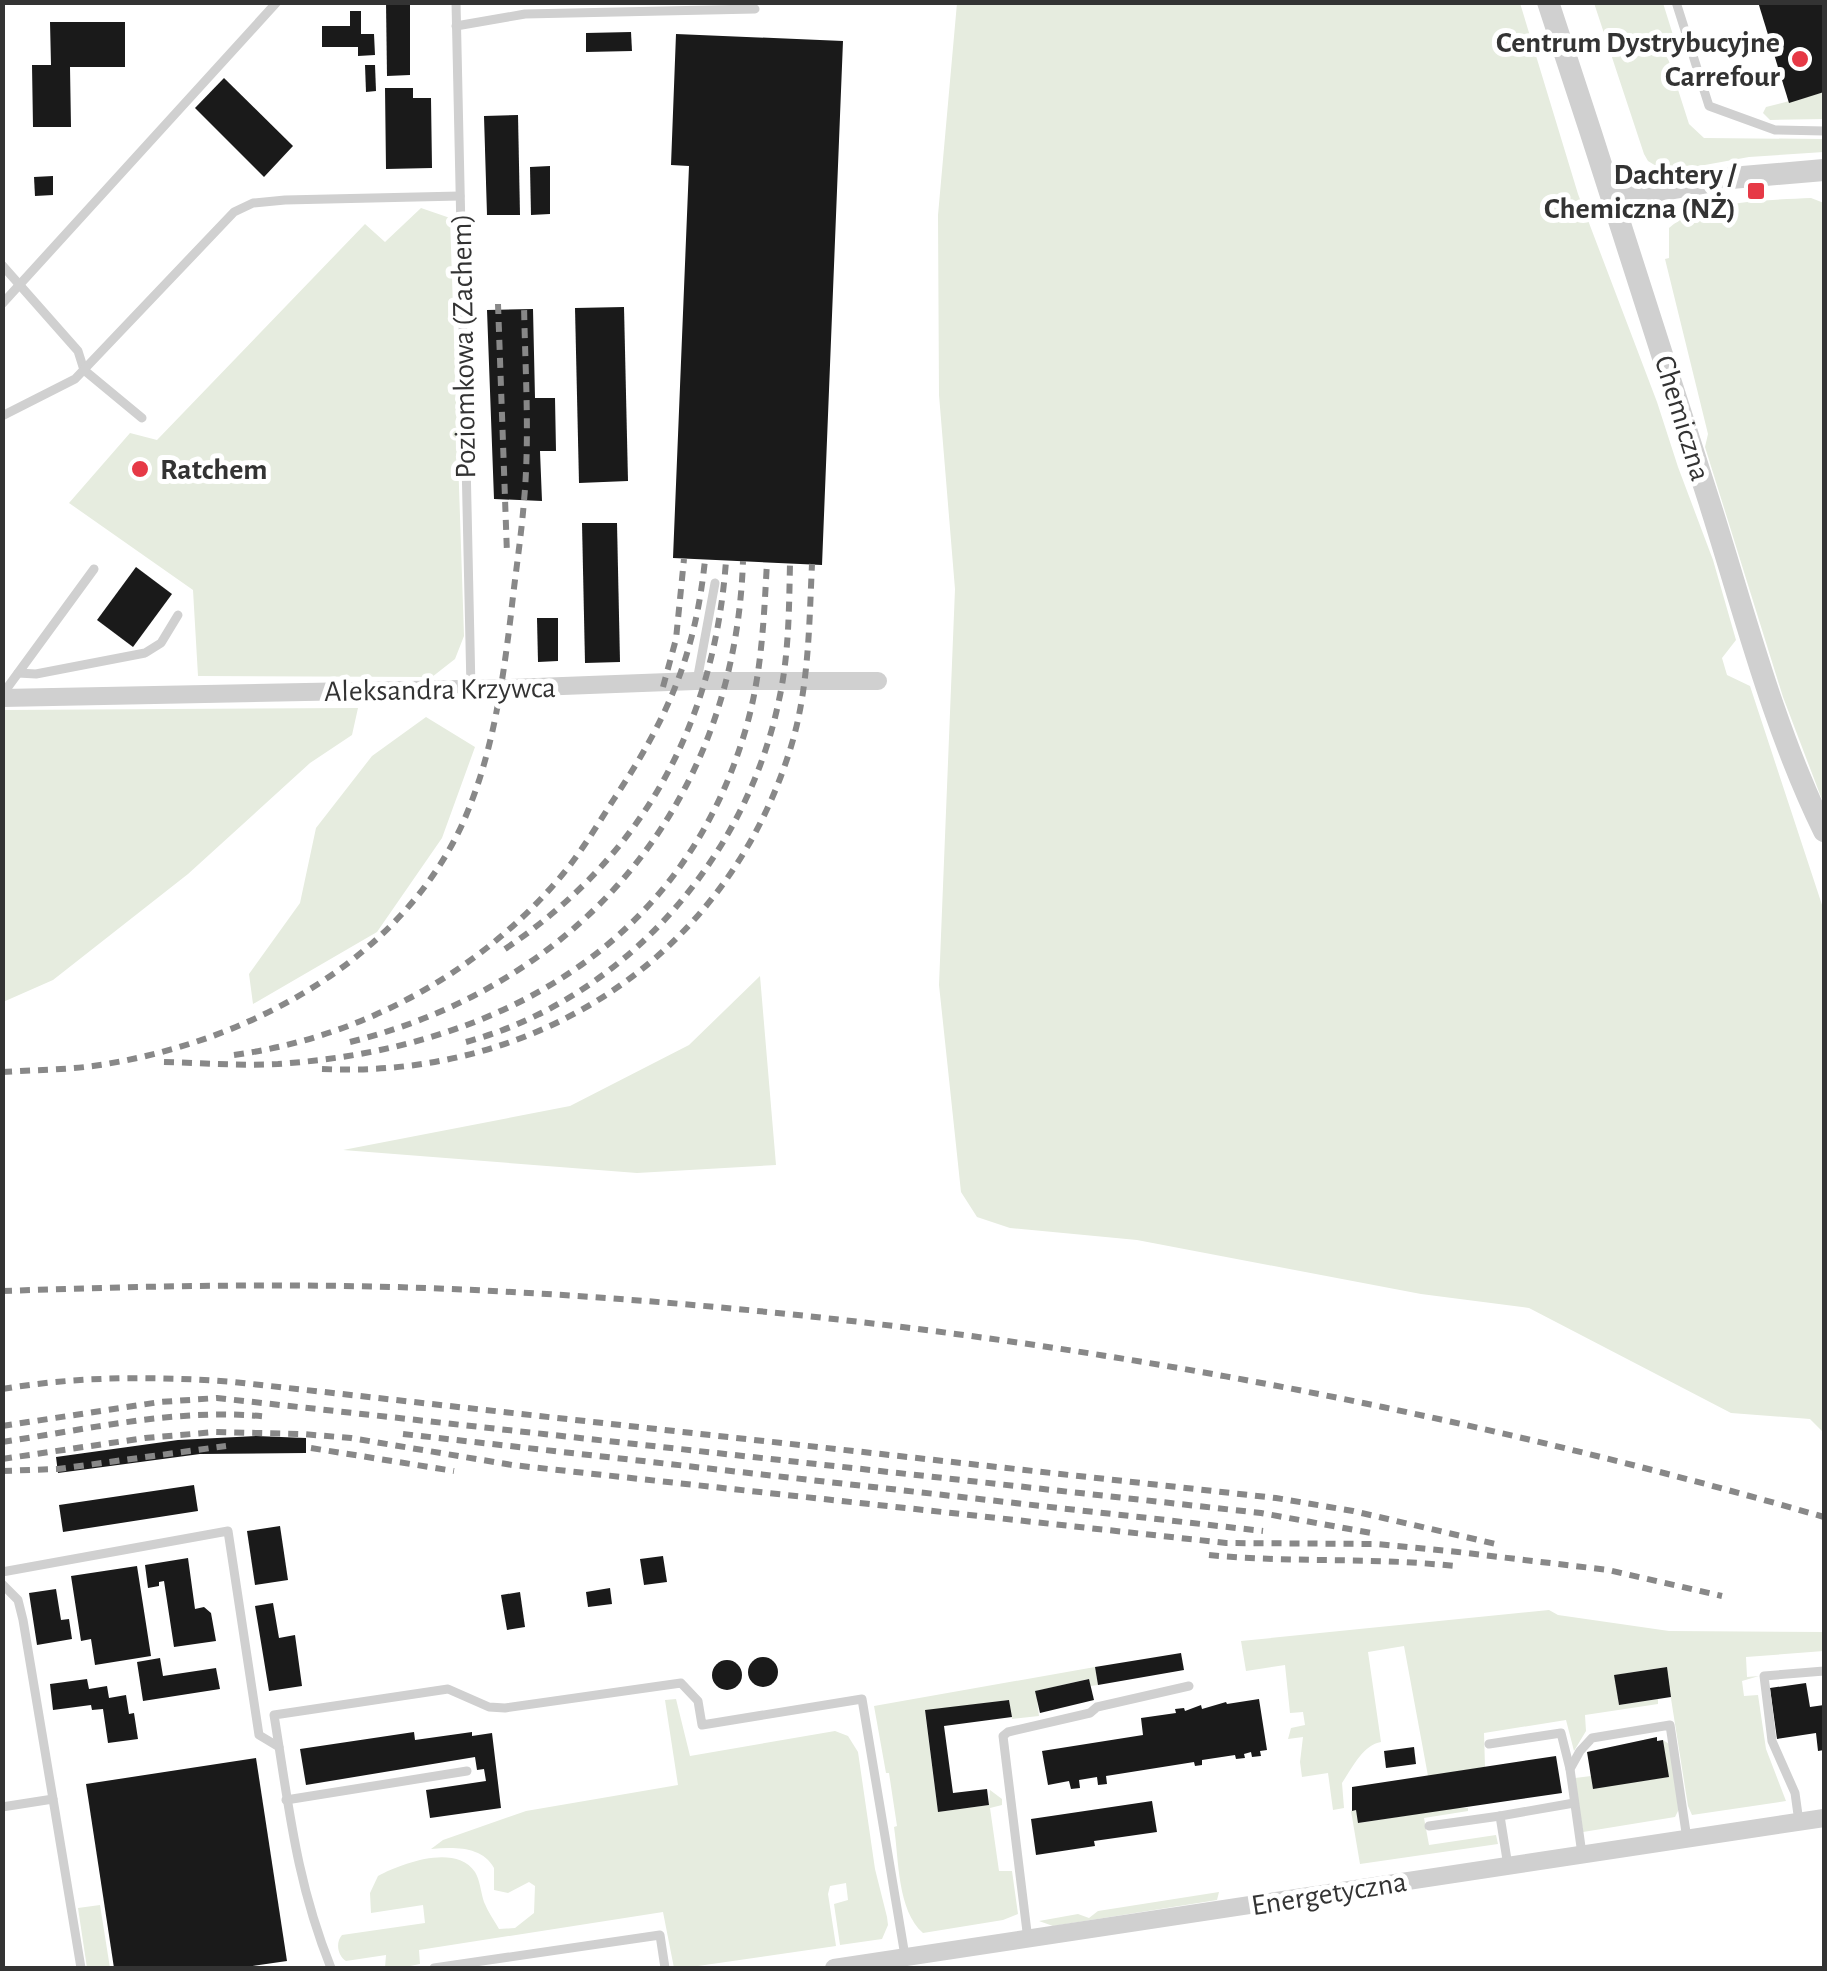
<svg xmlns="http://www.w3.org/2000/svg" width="1827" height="1971" viewBox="0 0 1827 1971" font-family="'Alegreya Sans',sans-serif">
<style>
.green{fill:#e6ecdf}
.building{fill:#1a1a1a}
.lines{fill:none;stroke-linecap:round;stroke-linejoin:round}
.service{stroke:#d0d0d0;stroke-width:9}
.minor{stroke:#d0d0d0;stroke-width:18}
.tertiary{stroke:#d0d0d0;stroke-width:22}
.rail{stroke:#888;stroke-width:6;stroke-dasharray:10 8;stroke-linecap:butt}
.poi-dot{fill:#e63946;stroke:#fff;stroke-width:4}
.labels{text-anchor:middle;stroke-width:10;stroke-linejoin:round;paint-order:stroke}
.poi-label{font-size:30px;font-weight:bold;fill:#333;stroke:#fff;text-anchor:end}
.street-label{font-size:30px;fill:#333;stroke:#fff}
</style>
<rect width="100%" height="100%" fill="#fff"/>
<!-- green -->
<g class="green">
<path d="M957 3H1520L1578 194 1657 402 1678 467 1713 560 1736 640 1722 658 1727 675 1750 686 1824 911V1433L1810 1419 1731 1413 1529 1308 1421 1294 1137 1240 1010 1228 977 1217 961 1192 939 985 955 589 939 395 938 215Z"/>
<path d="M1594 3H1663L1673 35 1665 49 1689 124 1704 138 1824 139V152L1749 157 1666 172 1648 161 1644 154Z"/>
<path d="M1824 92V119L1770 120 1763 113 1766 107Z"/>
<path d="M1811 198 1824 203V805L1783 697 1705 447 1708 434 1665 259 1669 258V228C1699 200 1771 200 1811 198Z"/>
<path d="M421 208 450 218 464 636 455 659 432 677 198 676 193 590 69 503 130 433 157 440 365 224 385 242Z"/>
<path d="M358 708 352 735 310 763 188 874 53 980 3 1002V710Z"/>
<path d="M426 717 475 747 442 838 377 932 253 1004 249 974 300 903 316 828 372 756Z"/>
<path d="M760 976 776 1165 637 1173 343 1150 570 1106 689 1045Z"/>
<path d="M1549 1610 1558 1615 1669 1631 1824 1632V1651L1746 1657 1747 1677 1759 1676 1742 1681 1744 1696 1758 1695 1766 1749 1786 1801 1692 1815 1688 1806 1666 1667 1615 1675 1619 1705 1658 1699V1704L1585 1715 1586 1731 1574 1751 1566 1720 1484 1733 1485 1767 1428 1776 1404 1646 1368 1652 1381 1742C1363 1745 1352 1768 1342 1783L1344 1808 1333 1810 1328 1773 1302 1777 1300 1762 1303 1737 1288 1739 1291 1728 1305 1725 1303 1712 1290 1713 1285 1665 1246 1671 1241 1641Z"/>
<path d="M1095 1667 1098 1685 1091 1686 1088 1679 1036 1691 1039 1716 1012 1719 1009 1700 925 1711 938 1812 989 1805 990 1790 1002 1799V1805L990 1808 999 1871H1012L1018 1914 1003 1920 923 1933C897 1910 899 1860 894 1827L897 1826 889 1773H886L874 1706Z"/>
<path d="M676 1699 690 1756 835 1731 848 1736 858 1752 875 1869 887 1917 888 1925 882 1939 840 1945 834 1904 848 1900 846 1883 830 1886 828 1894 836 1946 684 1968H674L663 1912 419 1950 420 1964 410 1966 409 1968H385L386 1955 346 1961C338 1956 335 1943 342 1935L425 1923 423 1905 371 1913 370 1893 378 1876C401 1864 455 1843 475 1872 480 1880 481 1893 484 1902 488 1912 494 1920 499 1929L515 1928 534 1913 535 1886 529 1882 508 1893 494 1890V1868C482 1846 454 1847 431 1849L443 1840 526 1811 678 1785 665 1700Z"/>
<path d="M1663 1740 1669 1744 1679 1809 1675 1817 1583 1832 1575 1778 1591 1776 1593 1788 1668 1777Z"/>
<path d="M1453 1808H1468V1811L1424 1818 1429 1845 1496 1835 1498 1844 1360 1864 1351 1811 1356 1810 1359 1823Z"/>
<path d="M1219 1892 1217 1900 1053 1926 1039 1921 1078 1914 1089 1918 1098 1911Z"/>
<path d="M100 1905 110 1968H87L78 1908Z"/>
</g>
<!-- building -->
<g class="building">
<path d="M386 2H410V75L387 76Z"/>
<path d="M1758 2H1824V92L1789 103Z"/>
<path d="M350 11H361V34H374L375 55 358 56V47H322V26H350Z"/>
<path d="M50 22H125V67H70L71 127H33L32 65H51Z"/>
<path d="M631 32 632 51 586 52V33Z"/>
<path d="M676 34 843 41 822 565 673 558 689 166 671 165Z"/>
<path d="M365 65H375L376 91 366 92Z"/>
<path d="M224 78 293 146 264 177 195 108Z"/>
<path d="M385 88H413V98H431L432 168 386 169Z"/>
<path d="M518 115 520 215H487L484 116Z"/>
<path d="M550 166V214L531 215 530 167Z"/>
<path d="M53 176V195L35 196 34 177Z"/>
<path d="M624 307 628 481 579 483 575 308Z"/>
<path d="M533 309 535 398H555L556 451H540L542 501 494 499 487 310Z"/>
<path d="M582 523H617L620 662 585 663Z"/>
<path d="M136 567 172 594 133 647 97 620Z"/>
<path d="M537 618H558V661L538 662Z"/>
<path d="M256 1436 306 1438V1453L200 1454 58 1473 56 1457 178 1440Z"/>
<path d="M194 1485 198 1511 63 1532 59 1505Z"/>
<path d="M280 1526 288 1580 255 1585 247 1531Z"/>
<path d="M663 1556 667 1582 644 1585 640 1559Z"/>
<path d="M188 1558 195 1609 204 1607 211 1613 216 1641 174 1647 164 1581 159 1582V1586L148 1588 145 1565Z"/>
<path d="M137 1566 151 1656 95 1665 91 1639 81 1641 71 1576Z"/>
<path d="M610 1588 612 1604 588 1607 586 1592Z"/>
<path d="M56 1589 61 1620 69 1619 72 1639 37 1645 29 1593Z"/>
<path d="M520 1592 525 1627 507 1630 501 1595Z"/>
<path d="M273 1603 279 1638 295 1635 302 1686 269 1691 255 1606Z"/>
<path d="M1181 1653 1184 1670 1098 1685 1095 1667Z"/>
<circle cx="763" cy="1672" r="15"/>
<path d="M160 1658 163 1676 216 1668 220 1689 143 1701 137 1662Z"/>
<circle cx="727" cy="1675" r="15"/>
<path d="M1667 1667 1671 1697 1619 1705 1614 1675Z"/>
<path d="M87 1679 89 1689 107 1686 109 1698 126 1695 129 1714 134 1713 138 1739 108 1743 103 1709 92 1710 91 1705 53 1710 50 1684Z"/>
<path d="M1089 1679 1094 1700 1040 1713 1035 1691Z"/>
<path d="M1806 1683 1810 1707 1824 1705V1750L1818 1751 1816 1733 1777 1739 1770 1688Z"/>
<path d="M1259 1699 1267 1750 1260 1751 1261 1756 1252 1757 1251 1752 1244 1754 1245 1758 1236 1759 1235 1755 1202 1760V1765L1195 1766 1194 1762 1106 1776 1107 1784 1098 1785 1097 1777 1079 1780 1080 1788 1071 1789 1069 1781 1048 1785 1042 1751 1143 1735 1141 1718 1176 1713 1175 1709 1184 1708 1185 1711 1201 1705 1202 1709 1226 1702 1227 1704Z"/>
<path d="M1009 1700 1012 1717 944 1726 953 1793 987 1789 989 1805 938 1812 925 1710Z"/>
<path d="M414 1732 415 1740 472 1732V1736L492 1733 501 1808 430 1818 426 1790 486 1781 484 1769 477 1770 475 1757 306 1785 300 1749Z"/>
<path d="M1657 1737V1741L1663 1740 1669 1777 1593 1789 1587 1752Z"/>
<path d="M1414 1747 1416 1764 1386 1768 1384 1751Z"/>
<path d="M1556 1756 1562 1793 1358 1823 1356 1810 1352 1811V1787Z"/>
<path d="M256 1758 287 1961 238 1968H114L86 1784Z"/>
<path d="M1152 1801 1157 1832 1094 1841 1095 1846 1036 1855 1031 1819Z"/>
</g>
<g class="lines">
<!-- service -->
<g class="service">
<path d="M456 2 471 689"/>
<path d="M1676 2 1709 106 1775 130 1824 131"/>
<path d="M456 26 525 14 755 9"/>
<path d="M2 265 78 351 84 370 142 418"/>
<path d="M2 304 277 2"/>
<path d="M2 416 75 379 234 212 253 203 285 200 460 196"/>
<path d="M18 673 36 674 145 653 161 643 178 615"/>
<path d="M697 681 715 583"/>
<path d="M2 695 94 569"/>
<path d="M2 1572 228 1531 259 1735 279 1747"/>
<path d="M2 1584 18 1600 23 1620 53 1799"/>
<path d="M1489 1744 1561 1733 1570 1769"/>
<path d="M286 1800 467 1771"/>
<path d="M2 1807 53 1799 81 1968"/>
<path d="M1799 1822 1795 1793 1772 1741 1764 1676 1824 1671"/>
<path d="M1429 1826 1500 1816"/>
<path d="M1582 1854 1570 1769 1580 1751 1592 1738 1670 1725 1687 1839"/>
<path d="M1508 1866 1500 1816 1574 1803"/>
<path d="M1028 1940 1003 1736 1008 1732 1090 1713 1097 1707 1189 1686"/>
<path d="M331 1968C296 1881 289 1807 274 1715L448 1689 489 1707 505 1708 681 1683 698 1701 702 1725 862 1699 905 1956"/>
<path d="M434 1968 660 1935 665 1968"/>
</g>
<!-- minor -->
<g class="minor">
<path d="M2 698 510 688 695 681H878"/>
<path d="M834 1968 1824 1818"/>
</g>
<!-- tertiary -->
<g class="tertiary">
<path d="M1548 2C1603 168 1656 335 1709 501 1744 611 1773 727 1824 831"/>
<path d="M1612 199 1731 178 1824 170"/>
</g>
<!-- rail -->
<g class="rail">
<path d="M498 304 507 554"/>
<path d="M663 687 676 639 684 559"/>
<path d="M505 949C643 856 714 725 726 561"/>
<path d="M350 1042C583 984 735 801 743 561"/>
<path d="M466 1042C624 999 746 859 779 700 789 655 789 609 790 563"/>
<path d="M234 1055C358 1038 475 976 557 881 579 856 596 827 614 799 667 719 695 657 705 560"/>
<path d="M164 1062C202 1063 240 1066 278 1064 498 1049 687 945 748 721 762 669 764 616 767 562"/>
<path d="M322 1069C535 1079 723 959 789 753 809 692 809 627 812 564"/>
<path d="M2 1072C33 1070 64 1070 93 1066 240 1045 395 966 461 827 492 759 502 688 511 614 515 576 521 539 524 501 530 436 525 369 524 303"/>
<path d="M2 1291C172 1285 343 1282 512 1292 959 1317 1395 1393 1824 1517"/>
<path d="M2 1389C80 1376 156 1376 234 1382L1276 1498 1353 1511 1496 1544"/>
<path d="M2 1426 160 1402 217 1398 1261 1513 1377 1534"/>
<path d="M403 1434 1263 1531"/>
<path d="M2 1442C90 1429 181 1407 269 1417"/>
<path d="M311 1448 454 1471"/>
<path d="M2 1459 145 1438 215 1432 302 1434 351 1438 512 1465 1226 1543 1377 1544 1458 1552 1608 1570 1722 1596"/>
<path d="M2 1471 58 1469 226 1446"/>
<path d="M1209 1555C1291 1563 1372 1557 1454 1566"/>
</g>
</g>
<!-- markers -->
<g class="poi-dot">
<circle cx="1800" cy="59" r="10"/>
<rect x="1746" y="181" width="20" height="20" rx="5"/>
<circle cx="140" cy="469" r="10"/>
</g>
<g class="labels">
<!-- poi labels -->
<g class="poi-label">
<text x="1780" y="52">Centrum Dystrybucyjne<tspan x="1780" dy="34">Carrefour</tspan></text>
<text x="1736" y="184">Dachtery /<tspan x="1736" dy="34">Chemiczna (NŻ)</tspan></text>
<text x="160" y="479" text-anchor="start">Ratchem</text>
</g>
<!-- street labels -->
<g class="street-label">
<text transform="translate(463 346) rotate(-91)" y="10">Poziomkowa (Zachem)</text>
<text transform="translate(1683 418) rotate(73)" y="10">Chemiczna</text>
<text transform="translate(440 689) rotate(-1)" y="10">Aleksandra Krzywca</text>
<text transform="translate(1329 1893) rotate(-9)" y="10">Energetyczna</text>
</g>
</g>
<!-- border -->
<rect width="1827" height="1971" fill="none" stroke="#333333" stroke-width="10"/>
</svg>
